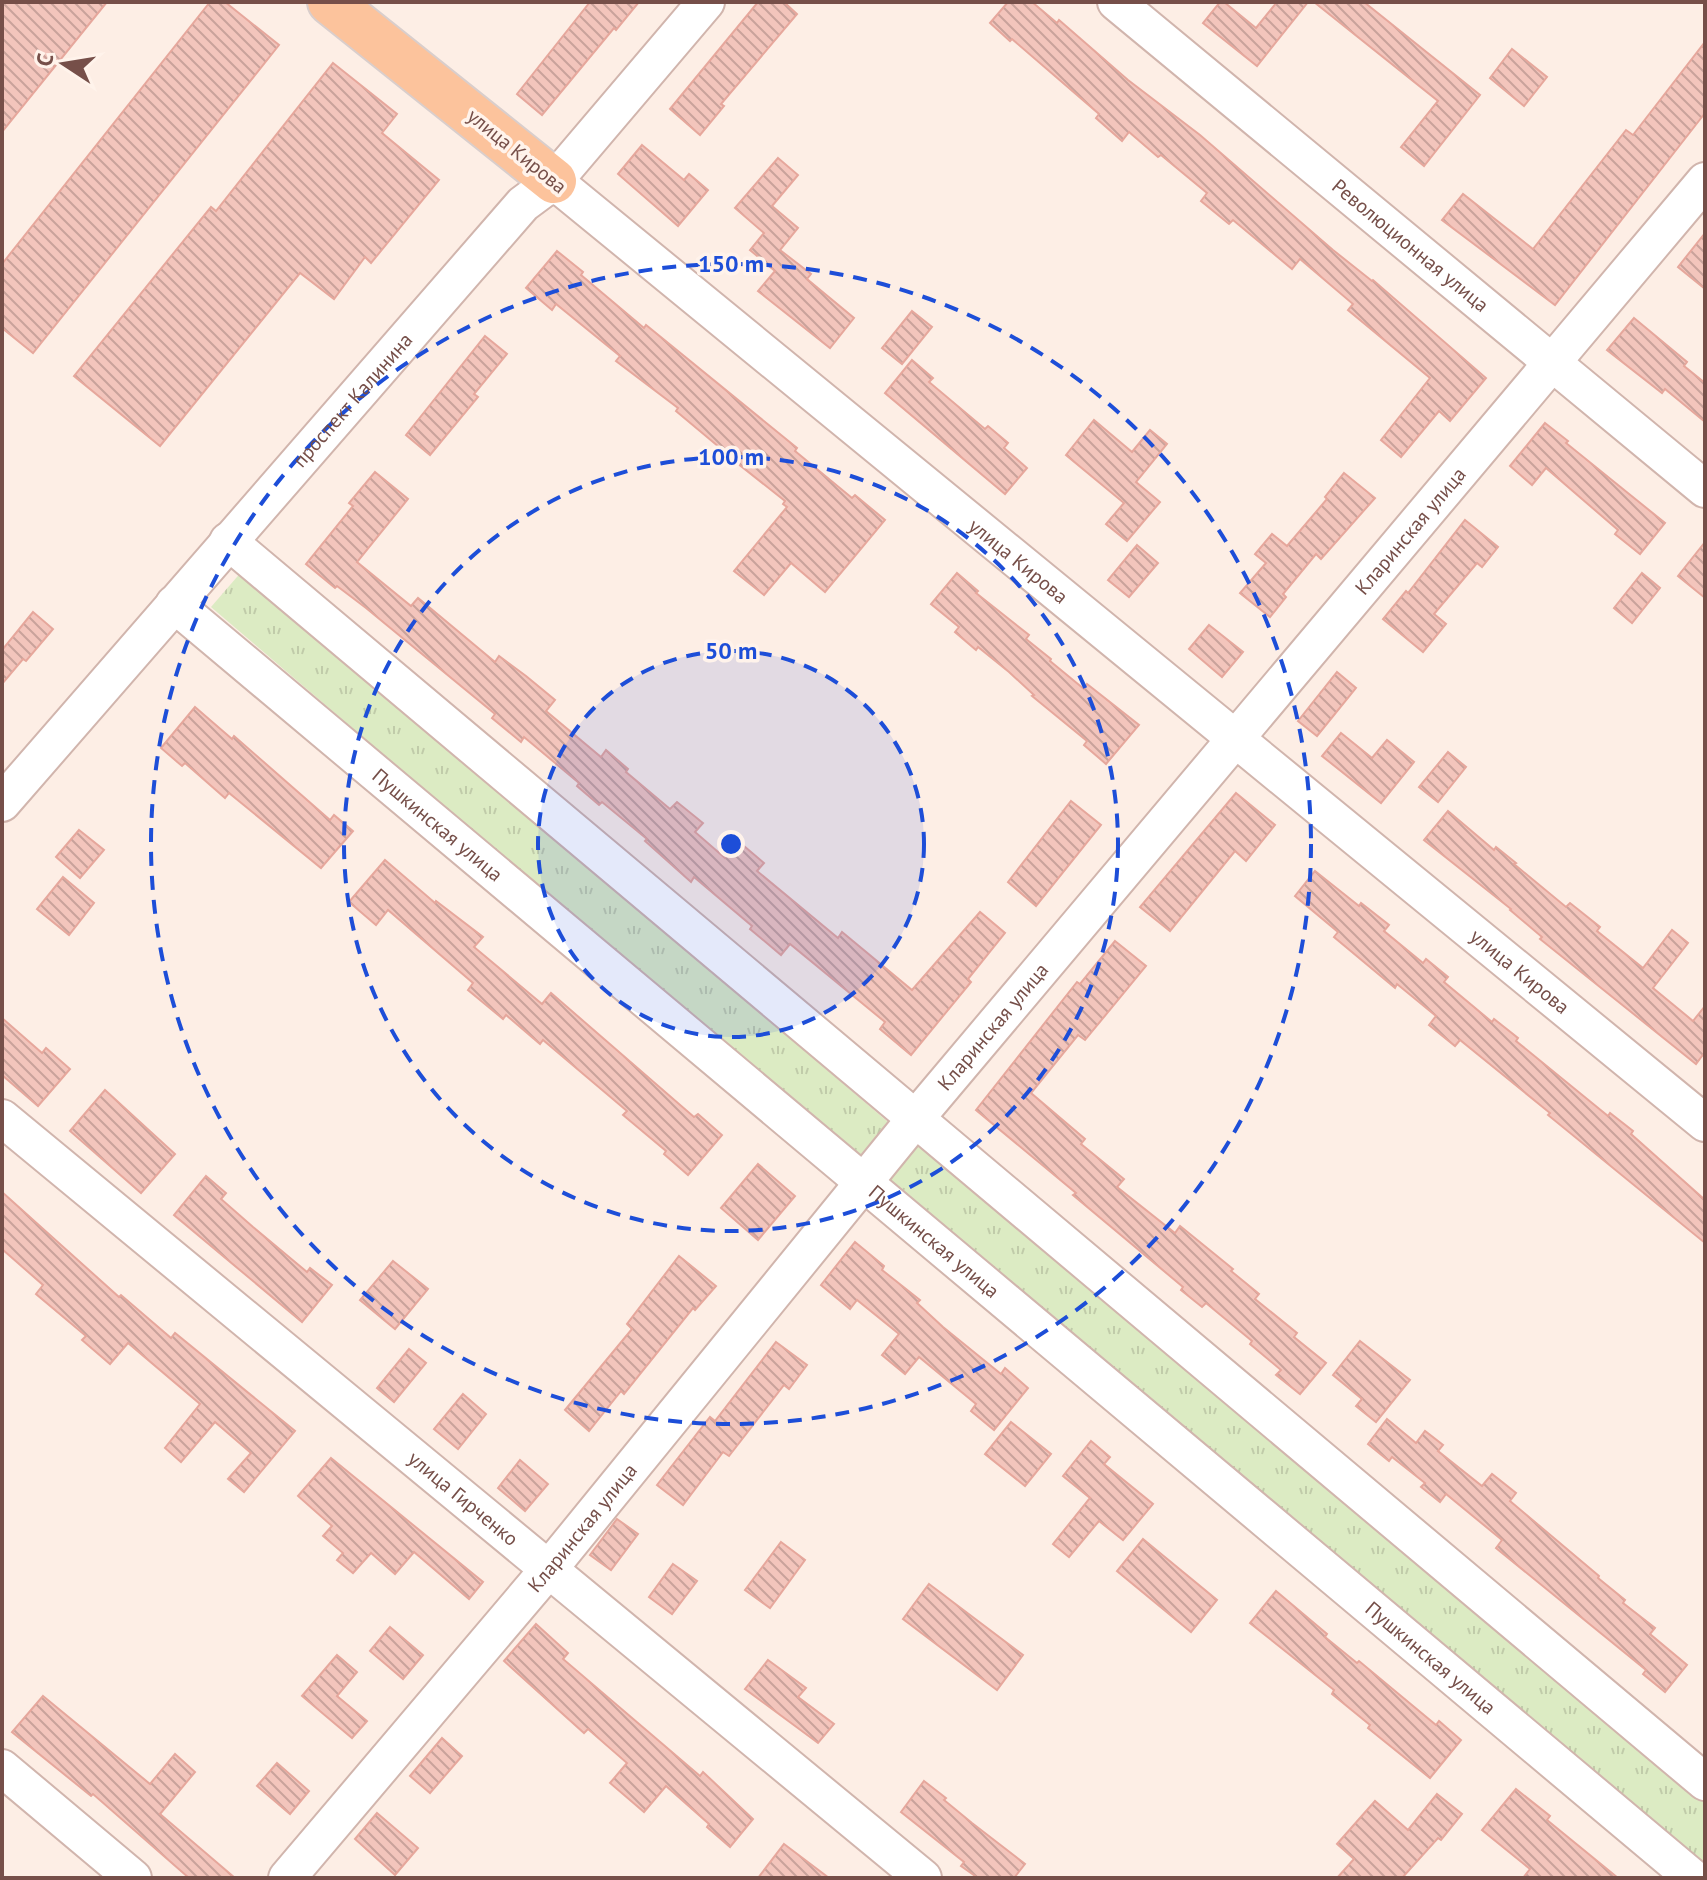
<svg xmlns="http://www.w3.org/2000/svg" width="1707" height="1880" viewBox="0 0 1707 1880" font-family="'PT Sans',sans-serif">
<style>
.grass{fill:url(#grass-tufts)}
.building{fill:url(#building-back-hatch);stroke:#e6a79c;stroke-width:2}
.lines{fill:none;stroke-linecap:round;stroke-linejoin:round}
.minor-casing{stroke:#d1b5ad;stroke-width:40}
.major-casing{stroke:#d9cecc;stroke-width:48}
.minor{stroke:#fff;stroke-width:36}
.major{stroke:#fcc39c;stroke-width:44}
.ring{fill:none;stroke:#1d4ed8;stroke-width:4;stroke-dasharray:14 10}
.labels{text-anchor:middle;stroke-width:7;stroke-linejoin:round;paint-order:stroke}
.street-label{font-size:20px;fill:#764f49;stroke:#fff3eb}
.centre{fill:#1d4ed8;stroke:#fff3eb;stroke-width:4}
.ring-label{font-size:24px;text-anchor:middle;font-weight:bold;fill:#1d4ed8;stroke:#fff3eb;stroke-width:7;stroke-linejoin:round;paint-order:stroke}
</style>
<defs>
<pattern id="grass-tufts" width="24" height="20" patternUnits="userSpaceOnUse" patternTransform="scale(2)"><rect width="24" height="20" fill="#dcebc3"/><path d="M3 7l-1-3M5 7V3M7 7l1-3M15 17l-1-3M17 17v-4M19 17l1-3" fill="none" stroke="#c0cba9"/></pattern>
<pattern id="building-back-hatch" width="6" height="6" patternUnits="userSpaceOnUse" patternTransform="scale(2)"><rect width="6" height="6" fill="#f3c5bc"/><path d="M-1 5l2 2M0 0l6 6M5-1l2 2" fill="none" stroke="#c9a29b"/></pattern>
</defs>
<rect width="100%" height="100%" fill="#fdeee5"/>
<!-- grass -->
<g class="grass">
<path d="M243 570 888 1122 856 1160 211 607Z"/>
<path d="M916 1137 1705 1802V1873L883 1182Z"/>
</g>
<!-- building -->
<g class="building">
<path d="M2 2H107L2 132Z"/>
<path d="M210 2H225L279 45 33 353 2 328V264Z"/>
<path d="M590 2H639L616 30 614 28 542 115 517 94Z"/>
<path d="M758 2H784L797 14 721 104 724 106 700 135 670 109Z"/>
<path d="M1008 2H1032L1057 23 1059 20 1128 80 1200 135 1333 250 1372 281 1373 280 1486 378 1450 421 1439 411 1401 457 1381 440 1430 378 1348 310 1353 304 1300 259 1292 269 1233 220 1229 224 1201 201 1207 193 1161 155 1158 157 1129 132 1122 141 1096 118 1099 114 1012 39 1010 41 990 23Z"/>
<path d="M1220 2H1224L1256 28 1277 2H1308L1257 66 1203 23Z"/>
<path d="M1314 2H1364L1480 95 1424 166 1401 147 1438 101Z"/>
<path d="M1705 42V113L1555 305 1442 220 1463 194 1533 249 1626 130 1633 135Z"/>
<path d="M1512 49 1547 77 1524 106 1490 78Z"/>
<path d="M333 63 397 114 382 133 439 180 371 263 365 257 334 299 300 273 160 446 74 376 211 207 216 211Z"/>
<path d="M642 145 684 180 689 174 708 190 678 226 618 174Z"/>
<path d="M778 158 798 175 772 206 798 228 780 250 811 274 807 279 854 318 830 348 758 291 775 271 750 250 764 233 735 208Z"/>
<path d="M1705 233V289L1678 267Z"/>
<path d="M557 251 583 272 581 275 644 328 646 325 797 448 795 451 852 498 855 495 885 520 825 592 791 563 764 595 734 571 787 507 783 504 785 501 718 448 719 447 676 411 678 408 616 361 620 356 556 304 552 310 526 288Z"/>
<path d="M912 311 932 327 902 364 882 348Z"/>
<path d="M1634 318 1687 362 1684 366 1705 383V422L1665 389 1662 393 1607 350Z"/>
<path d="M485 336 507 354 474 394 478 397 430 455 406 435Z"/>
<path d="M912 360 933 378 929 382 985 429 988 426 1008 443 1004 448 1027 468 1005 494 885 393Z"/>
<path d="M1094 420 1132 452 1150 430 1167 444 1136 482 1160 502 1127 541 1106 524 1124 503 1066 455Z"/>
<path d="M1545 423 1568 441 1566 443 1665 523 1640 554 1615 534 1618 530 1546 468 1532 485 1510 466Z"/>
<path d="M375 472 408 499 357 562 411 606 418 598 495 662 499 656 526 676 555 700 546 711 601 757 606 750 628 769 626 772 670 809 677 802 703 823 695 832 725 858 738 841 764 863 757 871 838 938 842 932 912 990 980 912 1005 933 968 979 971 982 911 1055 880 1029 885 1022 790 944 781 955 750 929 752 926 694 877 691 882 645 841 647 839 602 802 599 805 577 786 579 783 524 737 521 742 492 718 495 714 366 608 337 586 335 588 306 564 353 506 349 503Z"/>
<path d="M1344 473 1375 498 1321 559 1316 554 1283 594 1286 597 1270 617 1240 593 1266 563 1255 554 1272 534 1287 546 1327 499 1325 497Z"/>
<path d="M1465 520 1498 547 1482 567 1477 563 1434 614 1446 624 1423 652 1383 619 1406 591 1408 593Z"/>
<path d="M1705 542V598L1678 576Z"/>
<path d="M1137 545 1158 563 1129 597 1108 580Z"/>
<path d="M957 573 978 591 976 593 1029 635 1026 639 1051 659 1050 661 1084 689 1087 684 1139 725 1106 764 1084 745 1087 741 1032 696 1034 695 1009 672 978 647 976 650 955 632 959 627 931 604Z"/>
<path d="M1642 573 1660 588 1632 623 1614 608Z"/>
<path d="M33 612 53 629 26 661 23 659 2 684V650Z"/>
<path d="M1209 625 1243 652 1222 677 1189 649Z"/>
<path d="M1337 672 1356 688 1317 736 1298 721Z"/>
<path d="M195 707 232 739 234 736 330 820 334 815 353 831 321 868 229 793 225 798 185 763 182 766 161 748Z"/>
<path d="M1341 733 1372 758 1387 740 1414 762 1381 803 1322 756Z"/>
<path d="M1448 752 1466 767 1438 802 1419 787Z"/>
<path d="M1236 793 1275 825 1246 861 1235 851 1170 931 1140 907Z"/>
<path d="M1071 801 1101 825 1036 906 1008 882Z"/>
<path d="M1448 811 1494 850 1496 847 1516 863 1514 864 1566 907 1570 903 1600 927 1597 931 1643 968 1672 930 1688 943 1653 988 1693 1021 1705 1006V1052L1696 1064 1540 939 1542 937 1510 910 1511 909 1424 840Z"/>
<path d="M79 830 104 850 80 878 56 857Z"/>
<path d="M385 860 435 903 436 901 483 937 474 947 542 1004 551 993 694 1117 698 1114 722 1135 688 1175 664 1154 666 1151 623 1115 627 1111 543 1040 540 1044 506 1015 503 1019 468 990 473 983 388 910 376 925 349 902Z"/>
<path d="M1315 871 1359 906 1361 903 1389 925 1384 931 1423 963 1426 959 1448 977 1444 982 1492 1022 1494 1019 1518 1038 1516 1041 1608 1116 1610 1113 1633 1131 1631 1134 1705 1200V1243L1548 1115 1550 1113 1460 1040 1455 1046 1429 1025 1436 1016 1397 984 1395 988 1334 937 1338 932 1295 896Z"/>
<path d="M63 877 94 903 69 935 37 909Z"/>
<path d="M1115 941 1146 966 1085 1040 1078 1035 1031 1093 1085 1139 1081 1144 1124 1179 1117 1187 1175 1233 1180 1226 1233 1269 1231 1271 1259 1294 1255 1299 1297 1333 1294 1337 1326 1363 1300 1394 1276 1375 1281 1370 1250 1344 1252 1341 1206 1303 1202 1307 1181 1290 1183 1287 1073 1195 1076 1193 976 1110 1077 982 1080 984Z"/>
<path d="M2 1018 42 1053 46 1048 70 1069 38 1106 2 1075Z"/>
<path d="M105 1090 175 1154 141 1193 70 1131Z"/>
<path d="M758 1164 795 1196 758 1240 721 1208Z"/>
<path d="M206 1176 226 1193 221 1199 253 1227 307 1272 310 1268 332 1285 302 1322 174 1215Z"/>
<path d="M2 1192 119 1297 121 1295 171 1338 175 1333 295 1431 244 1492 228 1479 251 1453 215 1422 181 1462 165 1448 200 1404 128 1343 110 1364 82 1340 86 1336 36 1294 43 1285 2 1249Z"/>
<path d="M855 1242 884 1266 882 1270 920 1300 917 1303 943 1327 1001 1374 1005 1368 1028 1388 994 1430 971 1411 976 1404 919 1357 905 1374 882 1355 899 1334 857 1300 850 1309 821 1285Z"/>
<path d="M679 1256 716 1286 695 1310 693 1308 624 1394 621 1391 589 1431 565 1410 632 1329 627 1324Z"/>
<path d="M393 1261 428 1289 395 1329 360 1300Z"/>
<path d="M1360 1341 1410 1380 1376 1422 1356 1406 1362 1399 1333 1375Z"/>
<path d="M776 1342 807 1365 789 1389 784 1385 729 1456 723 1452 683 1505 657 1485 710 1417 715 1421Z"/>
<path d="M409 1349 426 1363 394 1402 377 1388Z"/>
<path d="M463 1394 486 1414 458 1449 434 1429Z"/>
<path d="M1387 1419 1416 1443 1425 1431 1443 1445 1438 1451 1482 1486 1492 1474 1516 1493 1510 1501 1599 1576 1598 1578 1625 1600 1623 1603 1655 1628 1650 1634 1687 1665 1665 1692 1643 1674 1646 1670 1496 1548 1502 1540 1446 1494 1440 1502 1421 1487 1425 1483 1392 1457 1389 1461 1368 1444Z"/>
<path d="M1011 1422 1051 1454 1025 1486 985 1454Z"/>
<path d="M1091 1441 1110 1457 1104 1464 1153 1504 1123 1540 1099 1521 1069 1557 1053 1544 1090 1498 1063 1476Z"/>
<path d="M331 1458 483 1582 469 1599 414 1552 395 1574 371 1553 353 1573 337 1560 343 1553 323 1536 332 1526 298 1496Z"/>
<path d="M520 1460 548 1484 525 1511 498 1488Z"/>
<path d="M617 1519 638 1534 611 1570 590 1555Z"/>
<path d="M1143 1539 1217 1600 1191 1632 1117 1571Z"/>
<path d="M781 1542 805 1560 770 1608 745 1590Z"/>
<path d="M673 1564 697 1581 672 1614 649 1597Z"/>
<path d="M929 1584 1023 1655 997 1690 903 1619Z"/>
<path d="M1276 1591 1327 1634 1325 1637 1357 1663 1359 1661 1436 1725 1439 1721 1461 1740 1430 1778 1368 1728 1370 1725 1332 1694 1334 1690 1250 1623Z"/>
<path d="M536 1624 568 1653 563 1659 700 1776 703 1772 753 1819 730 1847 707 1827 709 1824 666 1786 644 1812 610 1783 627 1763 588 1729 584 1733 504 1661Z"/>
<path d="M390 1627 423 1655 403 1679 370 1651Z"/>
<path d="M337 1655 357 1672 337 1696 367 1721 352 1738 302 1696Z"/>
<path d="M768 1660 806 1688 798 1697 834 1724 818 1743 745 1689Z"/>
<path d="M43 1696 150 1784 175 1754 195 1772 160 1814 235 1878H189L93 1794 91 1796 12 1732Z"/>
<path d="M442 1738 462 1756 430 1793 410 1776Z"/>
<path d="M277 1763 309 1791 290 1814 257 1786Z"/>
<path d="M924 1781 946 1798 944 1800 972 1823 1025 1864 1014 1878H978L961 1866 964 1862 901 1812Z"/>
<path d="M1516 1789 1550 1816 1547 1820 1618 1878H1523L1530 1869 1482 1830Z"/>
<path d="M1437 1794 1462 1814 1441 1840 1438 1838 1402 1878H1337L1354 1859 1337 1844 1375 1801 1408 1830Z"/>
<path d="M377 1813 418 1848 395 1875 355 1839Z"/>
<path d="M784 1844 829 1878H758Z"/>
</g>
<g class="lines">
<!-- minor casing -->
<g class="minor-casing">
<g id="minor">
<path id="s1" d="M1116 2 1705 489"/>
<path id="s2" d="M554 181 1705 1123"/>
<path d="M228 541 1705 1782"/>
<path id="s3" d="M174 604 1693 1878"/>
<path id="s4" d="M2 803 523 204 554 181 706 2"/>
<path id="s5" d="M2 1118 923 1878"/>
<path d="M2 1768 133 1878"/>
<path id="s6" d="M287 1878 548 1570 916 1118 1705 181"/>
</g>
</g>
<!-- major casing -->
<g class="major-casing">
<path id="major" d="M330 2 554 181"/>
</g>
<!-- minor -->
<use href="#minor" class="minor"/>
<!-- major -->
<use href="#major" class="major"/>
</g>
<!-- distance rings -->
<circle cx="731" cy="844" r="193" fill="#1d4ed8" fill-opacity=".12"/>
<g class="ring">
<circle cx="731" cy="844" r="193"/>
<circle cx="731" cy="844" r="387"/>
<circle cx="731" cy="844" r="580"/>
</g>
<g class="labels">
<!-- street labels -->
<g class="street-label">
<text transform="translate(517 151) rotate(39)" y="7">улица Кирова</text>
<text dy="7" stroke="none"><textPath href="#s1" startOffset="382">Революционная улица</textPath></text>
<text dy="7" stroke="none"><textPath href="#s4" startOffset="534">проспект Калинина</textPath></text>
<text dy="7" stroke="none"><textPath href="#s6" startOffset="1754">Кларинская улица</textPath></text>
<text dy="7" stroke="none"><textPath href="#s2" startOffset="600">улица Кирова</textPath></text>
<text dy="7" stroke="none"><textPath href="#s3" startOffset="344">Пушкинская улица</textPath></text>
<text dy="7" stroke="none"><textPath href="#s2" startOffset="1248">улица Кирова</textPath></text>
<text dy="7" stroke="none"><textPath href="#s6" startOffset="1106">Кларинская улица</textPath></text>
<text dy="7" stroke="none"><textPath href="#s3" startOffset="992">Пушкинская улица</textPath></text>
<text dy="7" stroke="none"><textPath href="#s5" startOffset="598">улица Гирченко</textPath></text>
<text dy="7" stroke="none"><textPath href="#s6" startOffset="458">Кларинская улица</textPath></text>
<text dy="7" stroke="none"><textPath href="#s3" startOffset="1640">Пушкинская улица</textPath></text>
</g>
</g>
<circle cx="731" cy="844" r="12" class="centre"/>
<g class="ring-label">
<text x="731" y="272">150 m</text>
<text x="731" y="465">100 m</text>
<text x="731" y="659">50 m</text>
</g>
<!-- border -->
<rect width="1707" height="1880" fill="none" stroke="#764f49" stroke-width="8"/>
<!-- north arrow -->
<g transform="translate(64 64) rotate(282)" stroke="#fff3eb" stroke-width="6" paint-order="stroke">
<path d="M0-6L14 30L0 20L-14 30Z" fill="#764f49"/>
<text y="-12" font-size="22" font-weight="bold" text-anchor="middle" fill="#764f49">С</text>
</g>
</svg>
